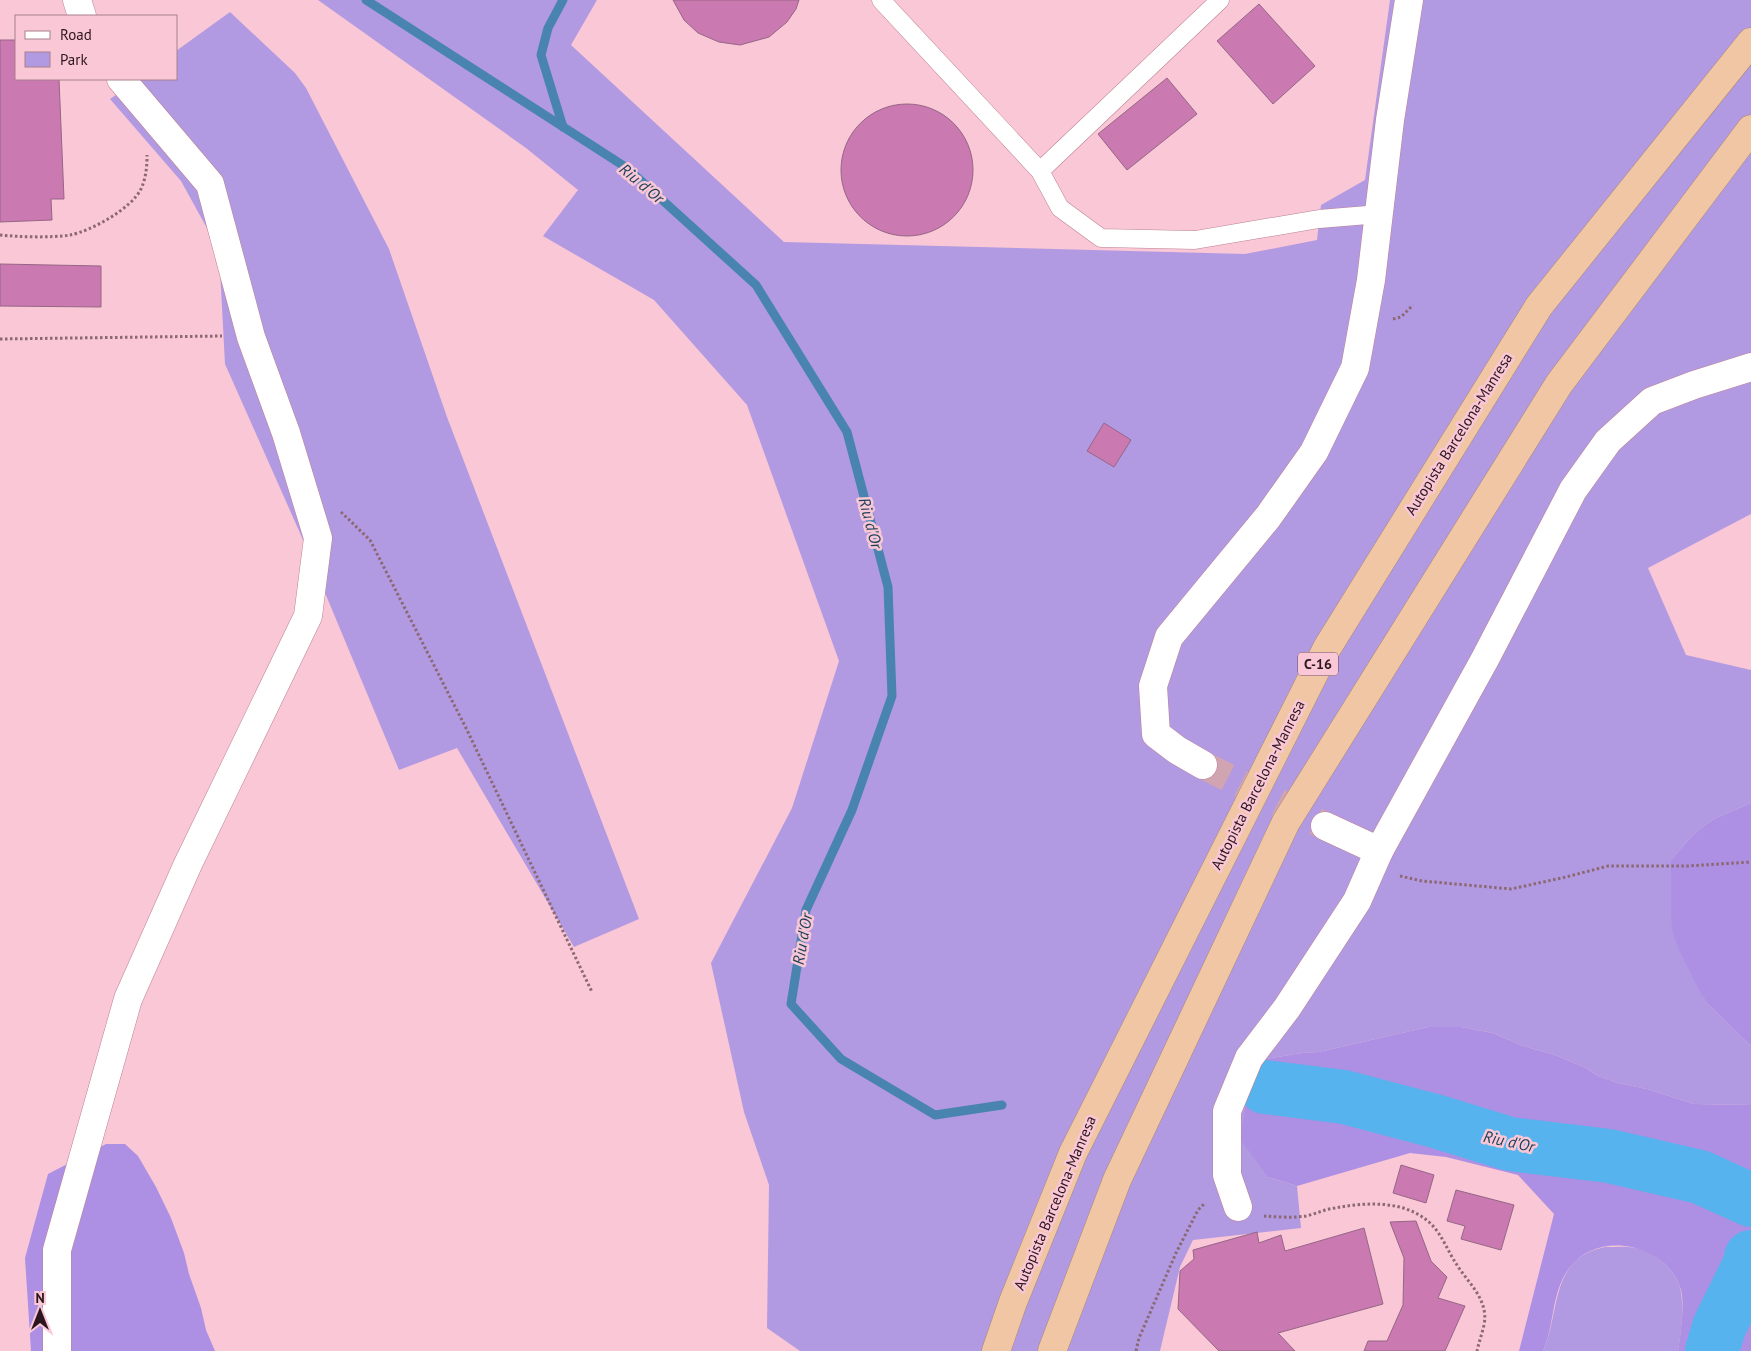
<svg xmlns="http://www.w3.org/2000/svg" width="1751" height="1351" viewBox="0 0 1751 1351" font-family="'PT Sans',sans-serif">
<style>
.green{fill:#b29ae2}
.forest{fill:#ad90e4}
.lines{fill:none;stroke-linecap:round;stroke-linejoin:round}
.stream{stroke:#4984af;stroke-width:9}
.river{stroke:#56b3ed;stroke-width:54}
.building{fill:#ca79b1;stroke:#966686}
.minor-tunnel{stroke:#d0a4b0;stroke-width:28;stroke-dasharray:28 14;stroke-linecap:butt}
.service-casing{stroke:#bc8294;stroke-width:19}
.minor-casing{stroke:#bc8294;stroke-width:29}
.motorway-casing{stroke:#ab8875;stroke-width:29}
.path{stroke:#8b6872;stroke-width:3;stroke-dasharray:2.5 2.5;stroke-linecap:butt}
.service{stroke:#fff;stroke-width:18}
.minor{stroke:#fff;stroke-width:28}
.motorway{stroke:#f0c6a5;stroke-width:28}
.labels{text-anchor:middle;stroke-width:5;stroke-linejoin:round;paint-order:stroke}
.shield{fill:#f9c7d5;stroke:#6a4b54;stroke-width:1}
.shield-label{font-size:14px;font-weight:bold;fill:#2c161d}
.street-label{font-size:15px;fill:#2c161d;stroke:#f9c7d5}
.water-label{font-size:16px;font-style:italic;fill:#183f57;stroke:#f9c7d5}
</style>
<rect width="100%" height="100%" fill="#f9c7d5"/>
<!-- green -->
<g class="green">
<path d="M318 0H597L571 45 784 242 1245 254 1317 240 1321 205 1365 180 1390 0H1751V514L1648 568 1686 655 1751 670V803L1714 819 1701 828 1690 838 1671 860V918L1710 1006 1751 1046V1105L1694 1104 1647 1089 1618 1083 1598 1076 1586 1068 1555 1055 1523 1046 1493 1033 1461 1027H1428L1319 1052 1302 1053 1265 1059 1268 1177 1297 1186 1301 1228 1193 1240 1180 1267 1160 1351H800L767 1328 769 1185 744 1112 711 963 792 808 839 661 747 405 654 300 543 236 578 190 526 148Z"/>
<path d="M230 12 295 73 306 88 389 249 447 417 639 919 574 947 457 748 399 770 300 533 225 364 219 250 181 181 110 99 139 79H176V51Z"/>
<path d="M1605 1247C1615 1247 1626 1246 1636 1248 1656 1252 1678 1272 1681 1292 1684 1311 1681 1332 1678 1351H1543C1561 1311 1549 1258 1605 1247Z"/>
</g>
<!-- forest -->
<g class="forest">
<path d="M1751 803V1046L1710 1006 1700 992 1679 950 1673 934 1671 918V860L1690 838 1701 828 1714 819Z"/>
<path d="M1428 1027H1461L1493 1033 1523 1046 1555 1055 1586 1068 1598 1076 1618 1083 1647 1089 1694 1104 1751 1105V1351H1678C1680 1337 1685 1303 1681 1290 1668 1244 1599 1229 1570 1267 1551 1291 1555 1325 1543 1351H1519L1554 1214 1518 1175 1446 1157 1410 1153 1297 1186 1268 1177 1240 1139 1248 1093 1265 1059 1302 1053 1319 1052Z"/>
<path d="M106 1144H125L138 1156 156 1187 171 1218 184 1253 189 1274 201 1308 206 1330 215 1351H31L25 1258 48 1174Z"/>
</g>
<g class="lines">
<!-- stream -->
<g class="stream">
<path d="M366 0 627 168 756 285 847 432 888 587 892 696 852 810 806 910 791 1004 841 1059 935 1115 1002 1105"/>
<path d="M563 127 541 55 548 28 563 0"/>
</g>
<!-- river -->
<g class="river">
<path d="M1265 1087 1344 1097 1435 1121 1510 1144 1609 1156 1700 1177 1751 1200"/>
<path d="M1712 1351 1719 1327 1750 1264 1751 1257"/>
</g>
</g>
<!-- building -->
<g class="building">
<path d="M673 0H799L796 9 787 22 769 37 740 45 719 42 698 33 684 20Z"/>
<path d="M1259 4 1315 66 1273 104 1217 41Z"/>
<path d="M0 40H16V79H59L64 199H51L52 220 0 222Z"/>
<path d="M1167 78 1197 114 1127 170 1098 134Z"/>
<circle cx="907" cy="170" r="66"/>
<path d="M0 264 101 266V307L0 306Z"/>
<path d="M1104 423 1131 440 1114 467 1087 451Z"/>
<path d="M1401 1165 1434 1175 1426 1203 1393 1193Z"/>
<path d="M1456 1190 1514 1205 1501 1250 1461 1239 1465 1226 1447 1221Z"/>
<path d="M1416 1221 1431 1261 1447 1277 1438 1298 1465 1306 1445 1351H1364L1368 1341H1387L1403 1305 1404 1258 1390 1222Z"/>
<path d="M1364 1228 1383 1304 1278 1333 1295 1351H1219L1178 1309 1180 1271 1194 1259 1193 1250 1257 1232 1259 1243 1281 1235 1285 1251Z"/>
</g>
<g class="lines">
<!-- minor-tunnel -->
<path class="minor-tunnel" d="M1203 765 1325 826"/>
<!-- service casing -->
<g class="service-casing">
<g id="service">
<path d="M881 0 1040 171 1060 208 1101 238 1195 240 1319 219 1380 214"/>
<path d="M1040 171 1220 0"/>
</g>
</g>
<!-- minor casing -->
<g class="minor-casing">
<g id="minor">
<path d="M77 0 82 16"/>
<path d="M1203 765 1177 750 1156 734 1153 686 1169 637 1268 517 1314 452 1355 368 1371 280 1390 120 1409 0"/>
<path d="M1325 826 1379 851"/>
<path d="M1238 1207 1227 1175V1111L1249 1058 1287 1008 1357 901 1379 851 1485 659 1573 490 1608 441 1652 401 1694 385 1751 367"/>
<path d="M57 1351V1250L128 999 188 864 308 616 318 538 286 433 251 337 210 184 121 79"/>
</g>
</g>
<!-- motorway casing -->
<g class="motorway-casing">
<g id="motorway">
<path d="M996 1351 1013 1302 1073 1153 1327 648 1539 306 1751 42"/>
<path d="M1052 1351 1117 1180 1286 822 1559 384 1751 129"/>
</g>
</g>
<!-- path -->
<g class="path">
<path d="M0 235C19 237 51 238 70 235 91 231 131 209 141 189 146 178 147 167 147 155"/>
<path d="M1393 319 1401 317 1413 305"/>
<path d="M0 339 222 336"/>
<path d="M341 512 370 540 467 730 592 992"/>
<path d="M1400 876 1422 881 1511 889 1566 877 1608 866H1687L1751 862"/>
<path d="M1264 1216C1277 1217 1293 1218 1306 1216 1316 1214 1325 1209 1335 1208 1367 1202 1405 1200 1430 1223 1442 1234 1448 1252 1457 1265 1469 1284 1489 1300 1484 1325 1482 1334 1479 1342 1477 1351"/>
<path d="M1136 1351 1139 1338 1176 1253 1198 1210 1205 1203"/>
</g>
<!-- service -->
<use href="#service" class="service"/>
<!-- minor -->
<use href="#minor" class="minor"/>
<!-- motorway -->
<use href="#motorway" class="motorway"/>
</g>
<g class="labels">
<!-- shield labels -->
<rect class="shield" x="1298" y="652.5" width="40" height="23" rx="4"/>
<g class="shield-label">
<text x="1318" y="669">C-16</text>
</g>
<!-- street labels -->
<g class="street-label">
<text transform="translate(1459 434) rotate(-58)" y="5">Autopista Barcelona-Manresa</text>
<text transform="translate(1258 785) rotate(-63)" y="5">Autopista Barcelona-Manresa</text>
<text transform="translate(1055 1203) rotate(-67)" y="5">Autopista Barcelona-Manresa</text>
</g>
<!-- water labels -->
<g class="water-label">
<text transform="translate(642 183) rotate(40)" y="6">Riu d'Or</text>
<text transform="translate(871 523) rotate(75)" y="6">Riu d'Or</text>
<text transform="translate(802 939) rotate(-80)" y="6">Riu d'Or</text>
<text transform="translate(1509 1141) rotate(12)" y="6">Riu d'Or</text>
</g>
</g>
<!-- legend -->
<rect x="15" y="15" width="162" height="65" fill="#f9c7d5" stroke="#a7808b"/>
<rect x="25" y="31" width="25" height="8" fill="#ffffff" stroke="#a7808b"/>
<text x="60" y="40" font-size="15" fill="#2c161d">Road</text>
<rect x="25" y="52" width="25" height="15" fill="#b29ae2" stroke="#a7808b"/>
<text x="60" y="65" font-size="15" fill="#2c161d">Park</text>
<!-- north arrow -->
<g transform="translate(40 1311)" stroke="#f9c7d5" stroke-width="4" paint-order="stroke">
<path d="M0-4L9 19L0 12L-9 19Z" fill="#2c161d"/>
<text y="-8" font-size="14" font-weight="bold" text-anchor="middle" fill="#2c161d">N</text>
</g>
</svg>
